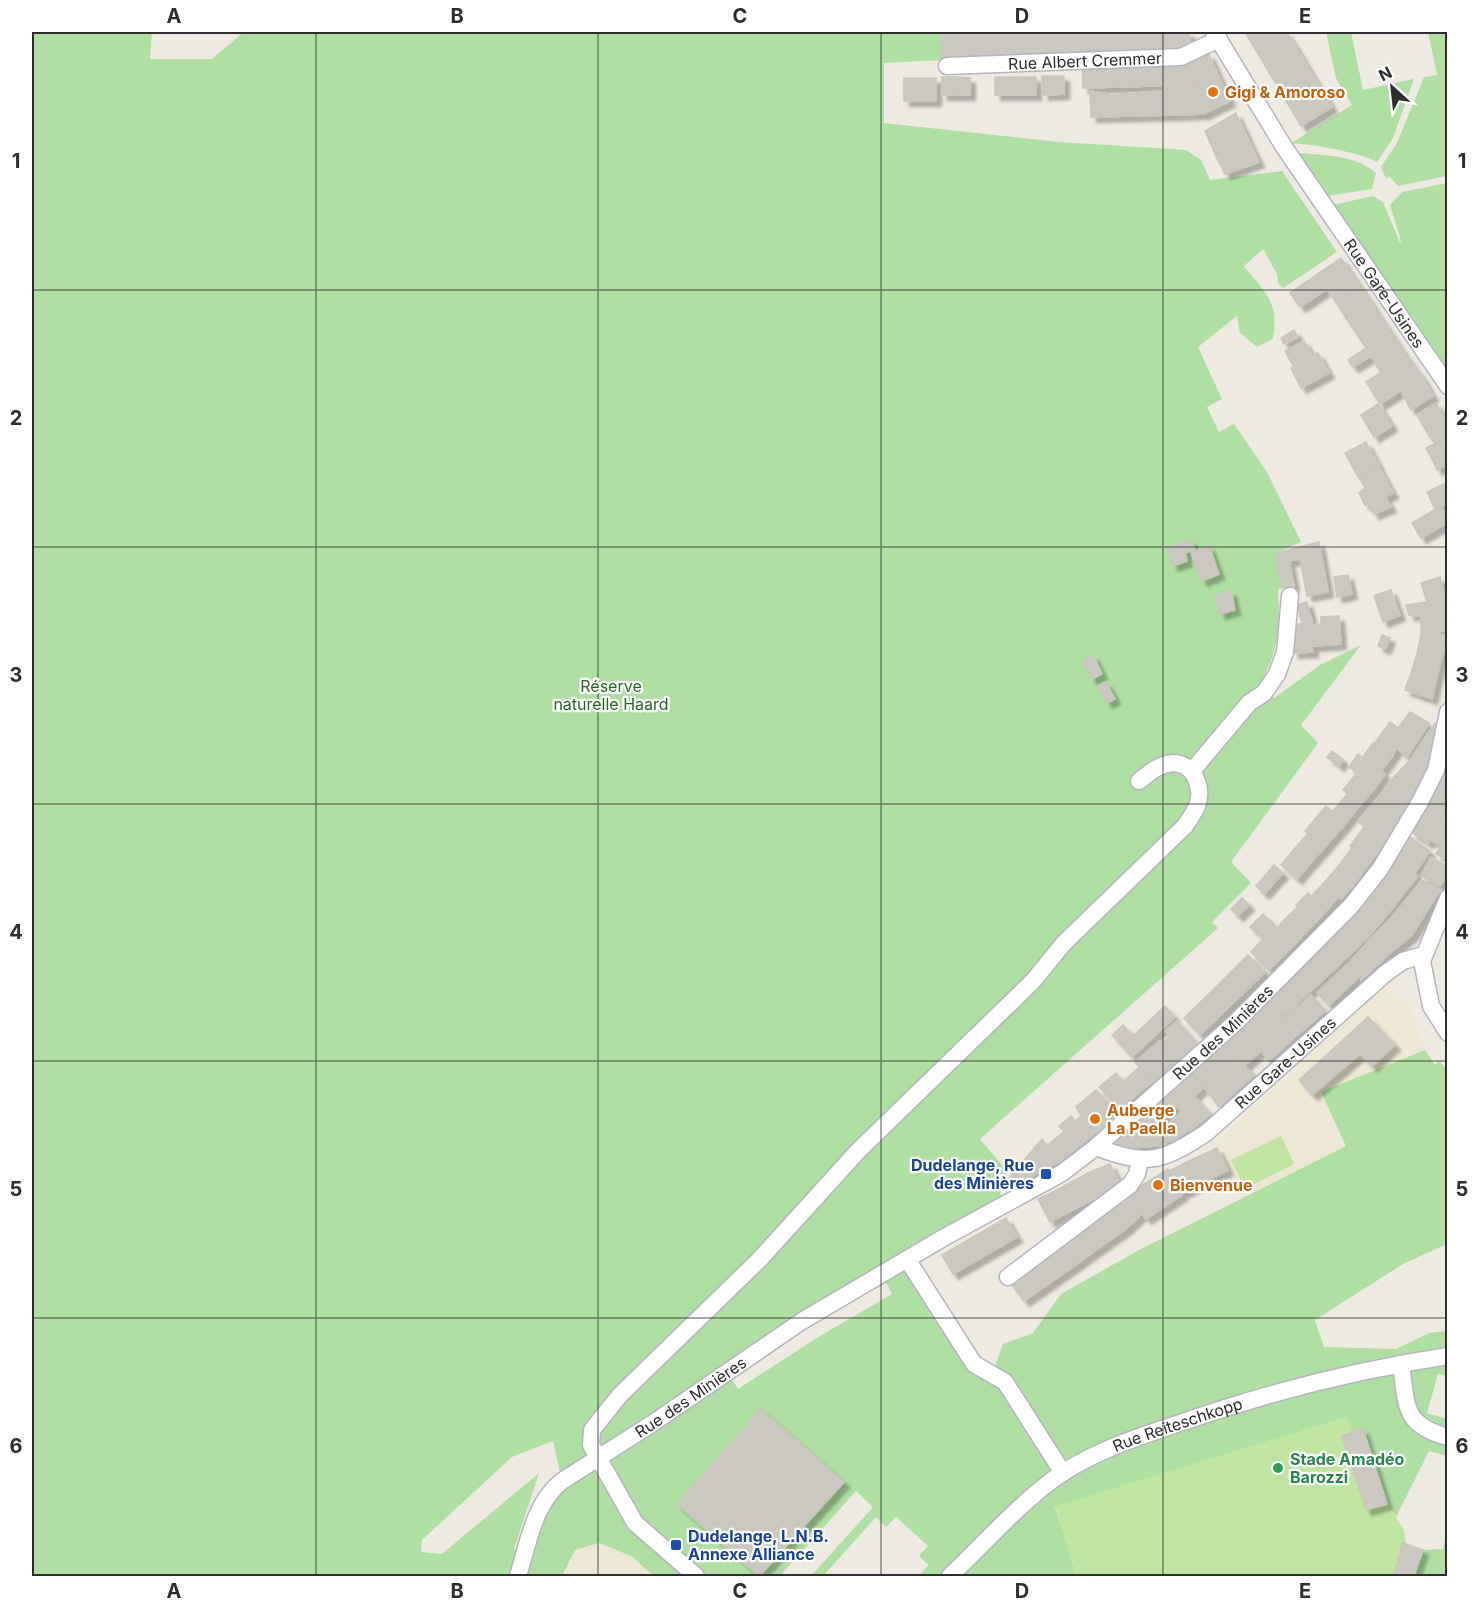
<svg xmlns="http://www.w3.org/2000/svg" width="1479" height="1608" viewBox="0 0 1479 1608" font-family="Inter,sans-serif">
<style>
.education{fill:#ede8d3}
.green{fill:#afdfa3;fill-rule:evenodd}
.pitch{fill:#bfe5a0}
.building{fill:#cac8c0;stroke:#c9c6bb;stroke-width:1.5;filter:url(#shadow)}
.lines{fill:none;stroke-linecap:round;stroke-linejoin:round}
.minor-casing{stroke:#b5b5c0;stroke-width:19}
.minor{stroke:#fff;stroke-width:16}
.grid{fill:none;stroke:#2e2e2e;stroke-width:1.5;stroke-opacity:0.55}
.food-dot{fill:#e8710a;stroke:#fff;stroke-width:2}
.transit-dot{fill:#1a4fb4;stroke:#fff;stroke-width:2}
.leisure-dot{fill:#2e9e5b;stroke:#fff;stroke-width:2}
.labels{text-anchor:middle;stroke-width:4.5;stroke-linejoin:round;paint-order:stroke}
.street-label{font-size:16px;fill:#2e2e2e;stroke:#fff}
.food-label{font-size:16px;font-weight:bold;fill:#c56008;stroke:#fff;text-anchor:start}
.park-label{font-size:16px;fill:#266721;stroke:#fff}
.transit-label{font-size:16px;font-weight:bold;fill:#164399;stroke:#fff;text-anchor:end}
.leisure-label{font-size:16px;font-weight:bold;fill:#27864d;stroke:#fff;text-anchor:start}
.neatline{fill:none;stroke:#2e2e2e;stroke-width:2}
.grid-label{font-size:20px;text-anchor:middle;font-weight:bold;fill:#2e2e2e}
</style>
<defs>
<filter id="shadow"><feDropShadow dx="5.5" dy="5.5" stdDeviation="1.5" flood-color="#0004"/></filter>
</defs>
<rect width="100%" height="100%" fill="#eeeae2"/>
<!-- education -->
<g class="education">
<path d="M1389 982 1391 990 1401 1000 1409 1003 1427 1056 1435 1065 1439 1061 1447 1069 1346 1146 1242 1197 1215 1143Z"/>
<path d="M599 1543 631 1556 654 1576H562L575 1550Z"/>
</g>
<!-- green -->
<g class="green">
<path d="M32 32H152L150 59H212L244 32H940L942 60 884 63V123L1059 142 1186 150 1201 160 1210 180 1282 171 1337 252 1283 288 1278 283 1277 274 1263 249 1244 266C1266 294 1279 301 1273 339L1257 347 1240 333 1237 316 1198 347 1222 399 1207 407 1219 432 1234 424 1267 472 1301 542 1276 553 1282 588 1278 589C1281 632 1278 652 1257 690L1274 698 1320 665 1361 645 1301 725 1318 743 1231 862 1251 883 1212 922 1218 928 980 1139 1006 1170 1000 1193 1005 1205 926 1248 920 1265 984 1361 995 1366 1003 1344 1033 1333 1061 1294 1139 1250 1346 1146 1321 1092 1425 1050 1435 1065 1439 1061 1447 1069V1244L1403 1264 1315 1320 1324 1347 1396 1349 1429 1333 1447 1331V1376L1438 1374 1427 1413 1447 1419V1456L1429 1451 1396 1517 1387 1504 1363 1429 1352 1433 1347 1417 1055 1507 1077 1576H918L929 1565 919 1556 928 1546 896 1517 886 1527 876 1517 823 1576H811L873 1507 856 1491 780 1576H761L844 1482 761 1409 677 1504 759 1576H654L631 1556 599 1543 575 1550 562 1576H32ZM882 1275 892 1294 815 1339 738 1389 727 1372ZM553 1441 562 1481 526 1552 514 1549 539 1473 442 1554 421 1552 422 1540 512 1457Z"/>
<path d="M1326 32H1351L1363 90 1414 79 1393 138 1377 162C1361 153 1307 142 1290 144L1352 105 1336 78Z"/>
<path d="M1428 32H1444L1447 50V176L1398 186 1390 177 1386 178 1381 167 1397 143 1424 77 1437 75Z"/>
<path d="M1302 153C1328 156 1355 155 1376 173L1372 189 1327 196 1298 155Z"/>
<path d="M1447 183V368L1333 205 1373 196 1383 202 1400 243 1401 241 1390 205 1402 192Z"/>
<path d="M1447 1532V1576H1414L1423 1550 1443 1549Z"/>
</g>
<!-- pitch -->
<g class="pitch">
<path d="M1281 1136 1294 1164 1245 1188 1231 1160Z"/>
<path d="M1347 1417 1352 1432 1363 1429 1387 1504 1404 1530 1406 1544 1423 1550 1414 1576H1077L1055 1506Z"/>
</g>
<!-- building -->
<g class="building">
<path d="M995 32V56L978 57V33Z"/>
<rect x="995" y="32" width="16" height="24"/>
<path d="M1011 32H1028V55L1011 56Z"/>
<rect x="1028" y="32" width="17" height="23"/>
<path d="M1045 32H1061L1062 55H1045Z"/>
<path d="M1061 32H1079L1080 54 1062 55Z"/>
<path d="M1079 32H1096L1097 54H1080Z"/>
<path d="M1096 32H1113L1115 53 1097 54Z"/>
<path d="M1113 32H1140L1141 51 1115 53Z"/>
<path d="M1140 32H1161L1163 50 1141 51Z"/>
<path d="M1161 32H1189V35L1162 39Z"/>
<path d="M1245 32H1286L1294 44 1263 62Z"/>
<path d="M959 33V57L942 58 941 34Z"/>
<rect x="959" y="33" width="19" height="24"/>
<path d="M1189 35 1191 47 1163 51 1162 39Z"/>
<path d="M1294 44 1313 76 1282 94 1263 62Z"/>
<path d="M1209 54 1219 77 1195 88 1186 64Z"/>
<rect x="1147" y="63" width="16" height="23"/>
<path d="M1147 63V86L1130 87V64Z"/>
<path d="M1082 64H1114L1115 87 1083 88Z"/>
<path d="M1114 64H1130V87H1115Z"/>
<path d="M1186 64 1195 88H1163V66Z"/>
<path d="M1042 76H1064V94L1043 95Z"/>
<path d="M1313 76 1332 107 1301 126 1282 94Z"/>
<rect x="942" y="77" width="15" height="18"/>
<path d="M957 77 970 78V95H957Z"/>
<rect x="995" y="77" width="41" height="18"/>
<path d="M1219 77 1230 101 1204 114 1171 115 1169 88H1195Z"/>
<rect x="904" y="78" width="32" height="23"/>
<path d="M1169 90 1171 115 1091 117 1090 91 1112 95Z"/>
<path d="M1236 113 1248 139 1215 154 1205 131Z"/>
<path d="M1248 139 1259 162 1225 174 1215 154Z"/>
<path d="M1341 258 1361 288 1337 304 1327 289 1300 307 1290 293Z"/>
<path d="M1361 288 1370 301 1346 318 1337 304Z"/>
<path d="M1370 301 1378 314 1354 330 1346 318Z"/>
<path d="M1378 314 1390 332 1366 348 1354 330Z"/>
<path d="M1294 330 1298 337 1284 344 1281 338Z"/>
<path d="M1390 332 1406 356 1381 373 1371 356 1353 367 1348 360Z"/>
<path d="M1304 341 1313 356 1294 367 1285 351Z"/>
<path d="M1318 353 1329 373 1301 388 1291 368Z"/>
<path d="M1406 356 1422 377 1380 404 1366 382Z"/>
<path d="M1422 377 1433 396 1411 410 1401 391Z"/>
<path d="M1436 403 1448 425 1429 436 1417 415Z"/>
<path d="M1378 404 1392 426 1374 437 1361 415Z"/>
<path d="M1448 425V437L1435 443 1429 436Z"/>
<path d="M1448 437V451L1432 459 1426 448Z"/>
<path d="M1366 442 1379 466 1358 477 1345 453Z"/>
<path d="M1448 451V464L1437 470 1432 459Z"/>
<path d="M1379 467 1393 493 1385 497 1391 507 1374 514 1368 504 1365 505 1359 493 1365 488 1359 477Z"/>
<path d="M1448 482V503L1435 509 1427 492Z"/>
<path d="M1440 507 1448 517V523L1440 527 1431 512Z"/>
<path d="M1431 512 1440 527 1421 538 1412 523Z"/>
<path d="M1191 540 1195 550 1185 553 1187 561 1173 566 1167 548Z"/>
<path d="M1319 542 1328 592 1307 596 1300 559 1289 561 1294 586 1282 588 1276 553Z"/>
<path d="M1209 546 1219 574 1202 581 1191 553Z"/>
<path d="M1348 575 1352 594 1337 597 1334 577Z"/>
<path d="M1440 577 1445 599 1427 602 1421 583Z"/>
<path d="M1391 590 1400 615 1383 622 1374 596Z"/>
<path d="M1231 591 1235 610 1220 614 1215 595Z"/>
<path d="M1445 599 1448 610 1421 616 1409 615 1406 605Z"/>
<path d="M1307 602 1313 625 1321 624V617L1339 616 1341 644 1312 646 1313 652 1293 653 1292 624H1302L1297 605Z"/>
<path d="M1448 610V630L1421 635V616Z"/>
<path d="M1433 633 1447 636 1442 657 1417 654 1421 635Z"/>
<path d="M1382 635 1390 638 1385 649 1378 646Z"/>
<path d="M1417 654 1442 657 1437 676 1412 670Z"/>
<path d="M1093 655 1102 674 1092 679 1083 660Z"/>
<path d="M1412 670 1437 676 1432 699 1405 690Z"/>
<path d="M1106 682 1115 699 1107 703 1098 686Z"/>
<path d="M1410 712 1429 723 1407 757 1397 748 1393 755 1374 744 1390 722 1398 728Z"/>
<path d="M1435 723 1440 726 1429 768 1411 759Z"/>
<path d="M1373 743 1393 755 1381 771 1362 758Z"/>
<path d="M1332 751 1343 760 1339 766 1327 757Z"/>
<path d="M1358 754 1385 774 1376 787 1349 767Z"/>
<path d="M1411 759 1429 768 1420 790 1394 777Z"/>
<path d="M1446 763 1448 764V809L1429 800Z"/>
<path d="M1357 773 1376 787 1361 804 1343 790Z"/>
<path d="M1394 777 1420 790 1403 816 1378 799Z"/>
<path d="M1348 793 1361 804 1346 823 1332 812Z"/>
<path d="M1378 799 1403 816 1395 828 1368 811Z"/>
<path d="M1429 800 1444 807 1428 843 1411 832Z"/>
<path d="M1326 806 1346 823 1324 848 1305 831Z"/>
<path d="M1444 807 1448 809V860L1436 854 1441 846 1430 840Z"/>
<path d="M1368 811 1395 828 1385 842 1358 822Z"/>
<path d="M1364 827 1385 842 1371 861 1350 846Z"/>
<path d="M1308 833 1324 848 1307 867 1291 853Z"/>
<path d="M1409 836 1430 851 1414 874 1393 861Z"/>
<path d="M1352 848 1371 861 1355 883 1336 869Z"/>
<path d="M1291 853 1307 867 1297 879 1281 865Z"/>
<path d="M1431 857 1448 867V873L1440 886 1421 876Z"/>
<path d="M1393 861 1418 876 1404 893 1383 878Z"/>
<path d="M1274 865 1283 873 1264 894 1256 886Z"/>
<path d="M1336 869 1355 883 1341 899 1323 884Z"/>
<path d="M1383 878 1404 893 1392 909 1372 895Z"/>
<path d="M1422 880 1440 890 1420 922 1402 905Z"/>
<path d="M1323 884 1338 897 1326 911 1311 896Z"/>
<path d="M1308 893 1326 911 1315 923 1296 905Z"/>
<path d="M1372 895 1392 909 1370 935 1353 917Z"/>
<path d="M1242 898 1249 905 1238 916 1231 909Z"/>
<path d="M1402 905 1420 922 1412 935 1392 917Z"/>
<path d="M1298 907 1315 923 1303 935 1286 918Z"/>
<path d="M1263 914 1294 945 1282 957 1250 927Z"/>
<path d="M1353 917 1370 935 1343 961 1326 943Z"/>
<path d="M1392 917 1412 935 1390 953 1372 937Z"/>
<path d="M1286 918 1303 935 1294 945 1277 928Z"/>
<path d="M1372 937 1390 953 1361 980V975L1350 962Z"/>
<path d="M1263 939 1282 957 1269 970 1251 952Z"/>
<path d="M1326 943 1343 961 1326 977 1309 959Z"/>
<path d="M1248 955 1265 972 1230 1006 1214 989Z"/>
<path d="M1309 959 1326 977 1301 1000 1285 982Z"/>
<path d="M1350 962 1361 975 1345 990 1333 978Z"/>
<path d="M1333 978 1345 990 1329 1005 1317 993Z"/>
<path d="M1285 982 1301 1000 1283 1017 1266 999Z"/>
<path d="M1214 989 1230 1006 1200 1035 1184 1018Z"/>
<path d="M1311 995 1325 1011 1294 1038 1280 1023Z"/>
<path d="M1266 999 1283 1017 1256 1044 1240 1026Z"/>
<path d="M1165 1006 1175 1017 1132 1057 1112 1035 1123 1025 1133 1036Z"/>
<path d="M1283 1017 1280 1023 1294 1038 1269 1061 1256 1044Z"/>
<path d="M1368 1017 1395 1045 1372 1066 1360 1054 1312 1095 1299 1080Z"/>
<path d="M1177 1021 1197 1044 1177 1062 1162 1043 1170 1036 1165 1031Z"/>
<path d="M1240 1026 1262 1050 1245 1065 1223 1042Z"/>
<path d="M1160 1041 1177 1062 1152 1082 1135 1062Z"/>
<path d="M1223 1042 1238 1059 1221 1072 1206 1055Z"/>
<path d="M1206 1055 1221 1072 1204 1087 1189 1070Z"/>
<path d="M1238 1059 1254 1075 1236 1091 1221 1072Z"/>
<path d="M1138 1068 1151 1083 1135 1096 1123 1082Z"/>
<path d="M1189 1070 1204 1087 1194 1096 1179 1079Z"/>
<path d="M1221 1072 1236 1091 1219 1107 1204 1087Z"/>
<path d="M1116 1073 1135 1096 1120 1109 1099 1087Z"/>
<path d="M1179 1079 1210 1114 1190 1131 1178 1117 1182 1112 1176 1106 1162 1117 1152 1104Z"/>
<path d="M1096 1090 1112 1107 1105 1114 1110 1121 1089 1138 1075 1121 1081 1116 1076 1107Z"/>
<path d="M1154 1106 1168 1125 1159 1131 1167 1145 1144 1147 1129 1127Z"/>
<path d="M1071 1116 1089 1138 1069 1154 1056 1138 1064 1132 1059 1126Z"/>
<path d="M1178 1117 1188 1130 1173 1141H1167L1159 1131Z"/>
<path d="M1129 1127 1144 1147 1122 1148 1113 1139Z"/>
<path d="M1056 1138 1069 1154 1060 1161 1048 1145Z"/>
<path d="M1042 1139 1060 1161 1018 1184 1010 1177Z"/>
<path d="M1217 1148 1228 1170 1204 1182 1193 1159Z"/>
<path d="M1193 1159 1204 1182 1181 1194 1169 1171Z"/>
<path d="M1110 1164 1121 1185 1100 1196 1088 1173Z"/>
<path d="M1168 1169 1182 1195 1146 1219 1128 1194Z"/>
<path d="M1088 1173 1100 1196 1065 1214 1053 1192Z"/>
<path d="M1053 1192 1065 1214 1050 1222 1038 1199Z"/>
<path d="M1128 1194 1142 1214 1126 1229 1111 1209Z"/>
<path d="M1111 1209 1126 1229 1106 1243 1091 1223Z"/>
<path d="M1006 1218 1017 1237 953 1274 942 1255Z"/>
<path d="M1091 1223 1106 1243 1092 1253 1077 1233Z"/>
<path d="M1077 1233 1092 1253 1077 1264 1062 1244Z"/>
<path d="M1062 1244 1077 1264 1054 1280 1039 1259Z"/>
<path d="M1039 1259 1054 1280 1024 1301 1010 1282Z"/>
<path d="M761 1409 844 1482 759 1576 677 1504Z"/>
<path d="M1363 1429 1387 1504 1366 1510 1342 1436Z"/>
<path d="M1403 1543 1423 1550 1414 1576H1393Z"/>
</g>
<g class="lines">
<!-- minor casing -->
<g class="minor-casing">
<g id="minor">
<path id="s1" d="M1214 32 1284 147 1448 386"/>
<path id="s2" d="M947 66 1181 57 1219 39"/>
<path d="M1192 771 1249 703 1264 693 1277 674 1285 652 1290 596"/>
<path d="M1448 898 1422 961 1431 1006 1448 1033"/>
<path id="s3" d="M1096 1147C1147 1166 1160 1163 1206 1133L1386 973 1403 961 1423 955"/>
<path d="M907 1259 974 1364 1005 1382 1063 1473"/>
<path d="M1008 1277 1130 1185 1137 1174 1140 1161"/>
<path d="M1401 1364C1407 1405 1402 1425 1448 1437"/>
<path id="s4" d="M518 1576C528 1544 534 1503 562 1481L653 1423 802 1321 943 1238 1062 1173 1096 1147 1236 1022 1351 906 1380 869 1420 802 1436 770 1448 712"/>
<path d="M696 1576 635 1523 591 1445 592 1430 620 1395 759 1260 858 1151 1033 981 1064 943 1185 826C1189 820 1194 813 1197 806 1204 788 1194 763 1173 763 1159 764 1149 773 1139 781"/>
<path id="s5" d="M950 1576C984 1544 1025 1497 1064 1472 1100 1449 1138 1437 1177 1424 1266 1393 1355 1370 1448 1356"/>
</g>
</g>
<!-- minor -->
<use href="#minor" class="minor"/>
</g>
<!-- grid -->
<path class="grid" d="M316 32V1576M598 32V1576M881 32V1576M1163 32V1576M32 290H1448M32 547H1448M32 804H1448M32 1061H1448M32 1318H1448"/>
<!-- markers -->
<g class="food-dot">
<circle cx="1213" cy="92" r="6"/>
<circle cx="1095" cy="1119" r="6"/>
<circle cx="1158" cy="1185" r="6"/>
</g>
<g class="transit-dot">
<rect x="1040" y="1168" width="12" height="12" rx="3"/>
<rect x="670" y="1539" width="12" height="12" rx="3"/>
</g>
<circle class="leisure-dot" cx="1278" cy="1468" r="6"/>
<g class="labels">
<!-- street labels -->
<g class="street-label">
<text dy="6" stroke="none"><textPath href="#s2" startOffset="138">Rue Albert Cremmer</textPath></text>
<text dy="6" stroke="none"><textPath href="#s1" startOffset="312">Rue Gare-Usines</textPath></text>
<text dy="6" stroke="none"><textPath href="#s4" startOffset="908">Rue des Minières</textPath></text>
<text dy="6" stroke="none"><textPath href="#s3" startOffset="224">Rue Gare-Usines</textPath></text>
<text dy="6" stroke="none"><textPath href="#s4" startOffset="260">Rue des Minières</textPath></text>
<text dy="6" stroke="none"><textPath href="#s5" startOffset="278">Rue Reiteschkopp</textPath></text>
</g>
<!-- food labels -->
<g class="food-label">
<text x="1225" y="98">Gigi &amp; Amoroso</text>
<text x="1107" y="1116">Auberge<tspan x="1107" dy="18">La Paella</tspan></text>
<text x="1170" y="1191">Bienvenue</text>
</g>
<!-- park labels -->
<g class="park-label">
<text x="611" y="692">Réserve<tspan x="611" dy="18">naturelle Haard</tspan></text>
</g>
<!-- transit labels -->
<g class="transit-label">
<text x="1034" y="1171">Dudelange, Rue<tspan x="1034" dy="18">des Minières</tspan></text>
<text x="688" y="1542" text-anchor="start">Dudelange, L.N.B.<tspan x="688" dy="18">Annexe Alliance</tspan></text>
</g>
<!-- leisure labels -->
<g class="leisure-label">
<text x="1290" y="1465">Stade Amadéo<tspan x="1290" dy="18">Barozzi</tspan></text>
</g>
</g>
<!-- border -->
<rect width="1479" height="1608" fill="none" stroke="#ffffff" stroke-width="66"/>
<!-- north arrow -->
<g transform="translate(1392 87) rotate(333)" stroke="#ffffff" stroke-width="4.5" paint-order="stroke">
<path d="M0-4.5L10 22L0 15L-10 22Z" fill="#2e2e2e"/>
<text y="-9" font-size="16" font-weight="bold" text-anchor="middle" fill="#2e2e2e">N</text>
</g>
<rect x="33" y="33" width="1413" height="1542" class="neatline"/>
<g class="grid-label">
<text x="174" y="23">A</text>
<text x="457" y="23">B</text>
<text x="740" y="23">C</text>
<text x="1022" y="23">D</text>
<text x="1305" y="23">E</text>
<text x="16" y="168">1</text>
<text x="1462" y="168">1</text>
<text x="16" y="425">2</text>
<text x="1462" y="425">2</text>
<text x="16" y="682">3</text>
<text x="1462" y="682">3</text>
<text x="16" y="939">4</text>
<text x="1462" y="939">4</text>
<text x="16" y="1196">5</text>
<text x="1462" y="1196">5</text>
<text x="16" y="1453">6</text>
<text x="1462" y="1453">6</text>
<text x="174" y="1598">A</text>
<text x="457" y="1598">B</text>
<text x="740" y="1598">C</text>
<text x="1022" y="1598">D</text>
<text x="1305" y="1598">E</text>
</g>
</svg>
